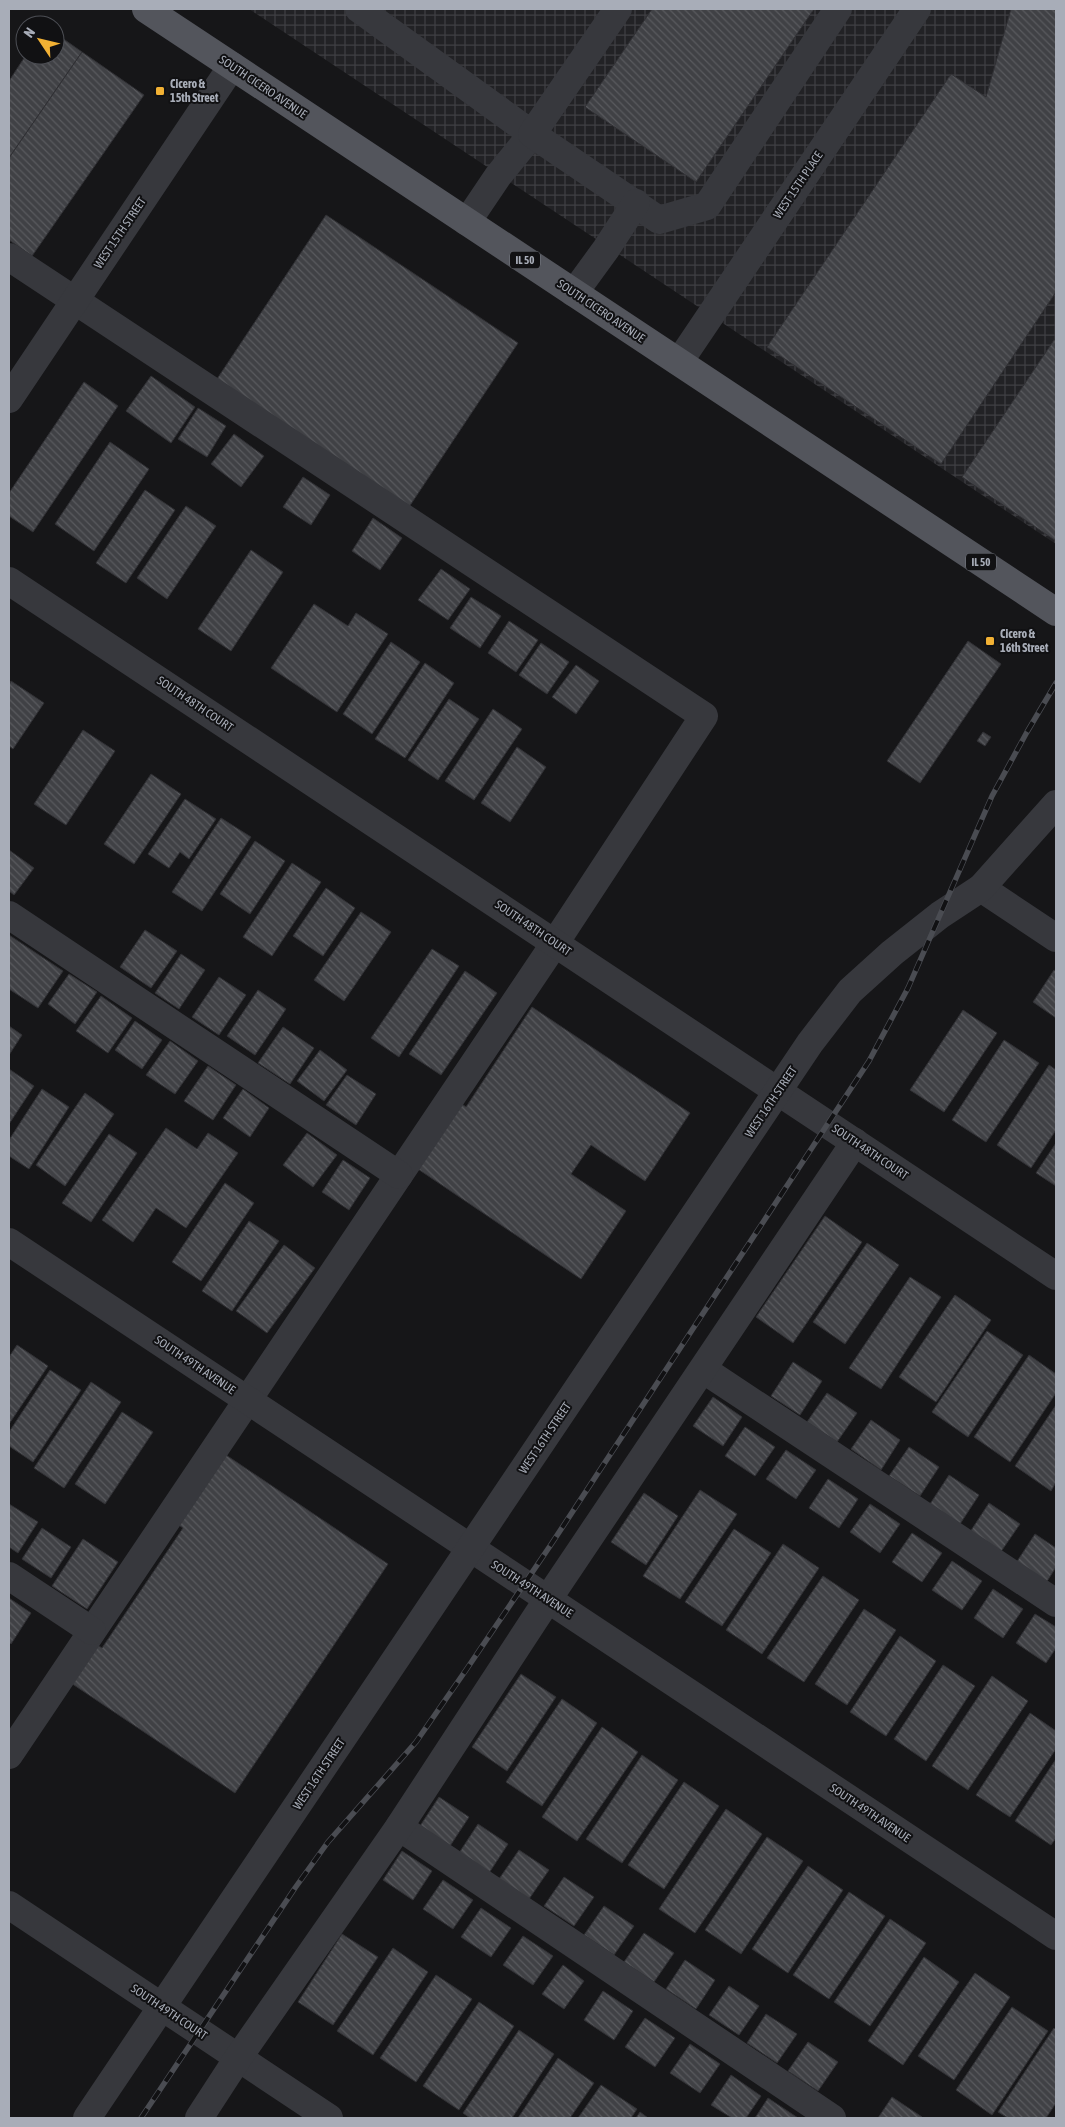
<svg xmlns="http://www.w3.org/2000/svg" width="1065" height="2127" viewBox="0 0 1065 2127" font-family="'Asap Condensed',sans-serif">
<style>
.industrial{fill:url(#industrial-grid)}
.building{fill:url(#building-back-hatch);stroke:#303034}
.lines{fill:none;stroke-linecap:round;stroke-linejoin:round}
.minor{stroke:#37383d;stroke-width:28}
.major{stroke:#53555c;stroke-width:28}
.rail-casing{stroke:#4a4c52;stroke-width:5.5}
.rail{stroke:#111113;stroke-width:4;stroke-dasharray:11;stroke-linecap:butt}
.poi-dot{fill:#f2b134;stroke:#111113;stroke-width:2}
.labels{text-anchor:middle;stroke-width:4;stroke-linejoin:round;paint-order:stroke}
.shield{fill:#111113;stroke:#7b7e86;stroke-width:1}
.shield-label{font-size:11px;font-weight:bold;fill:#a8adb8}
.poi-label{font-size:12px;font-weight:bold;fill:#a8adb8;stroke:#111113;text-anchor:start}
.street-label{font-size:12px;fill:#a8adb8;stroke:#111113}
</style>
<defs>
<pattern id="industrial-grid" width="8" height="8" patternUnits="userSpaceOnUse" patternTransform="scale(1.25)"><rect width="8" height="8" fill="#222225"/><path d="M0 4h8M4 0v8" fill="none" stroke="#3f3f43"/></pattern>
<pattern id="building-back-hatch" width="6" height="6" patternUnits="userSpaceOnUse" patternTransform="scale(1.25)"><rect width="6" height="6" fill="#404145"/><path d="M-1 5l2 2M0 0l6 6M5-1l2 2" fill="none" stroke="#595a5e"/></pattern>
</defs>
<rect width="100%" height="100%" fill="#161618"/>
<!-- industrial -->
<path class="industrial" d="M249 9H1056V544Z"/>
<!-- building -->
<g class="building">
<path d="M652 9H814L696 182 585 107Z"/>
<path d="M1011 9H1056V292L941 464 767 347 951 74 986 97Z"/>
<path d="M55 33 82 52 9 158V81L26 55H55Z"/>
<path d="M82 52 144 95 32 256 9 240V158Z"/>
<path d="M326 215 518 343 409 507 217 379Z"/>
<path d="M1056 337V541L962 477Z"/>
<path d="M151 376 195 407 171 443 126 411Z"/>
<path d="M84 382 118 406 33 532 9 516V493Z"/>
<path d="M198 408 226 426 207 457 178 439Z"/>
<path d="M234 434 264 456 241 487 211 464Z"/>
<path d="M110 442 149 469 94 551 55 524Z"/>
<path d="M303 477 330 495 311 525 283 507Z"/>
<path d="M145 490 175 510 126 583 96 563Z"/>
<path d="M186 506 216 526 167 599 137 578Z"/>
<path d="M373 518 402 538 380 570 352 551Z"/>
<path d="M251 550 283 572 231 651 198 629Z"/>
<path d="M441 569 470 589 448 620 418 600Z"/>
<path d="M471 597 501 616 480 648 450 628Z"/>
<path d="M314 604 348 626 356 613 388 634 337 712 271 668Z"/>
<path d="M509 621 538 640 516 672 488 653Z"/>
<path d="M968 641 1001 664 920 783 887 761Z"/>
<path d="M391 642 420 662 372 734 343 714Z"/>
<path d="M541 643 569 662 547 694 519 675Z"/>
<path d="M425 663 454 683 405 758 375 739Z"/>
<path d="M576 665 599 681 576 714 552 697Z"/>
<path d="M11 681 44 703 13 749 9 746V685Z"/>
<path d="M449 699 479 719 438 780 408 760Z"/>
<path d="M493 709 522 729 474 800 445 781Z"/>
<path d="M83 730 115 751 66 825 34 804Z"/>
<path d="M983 732 991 737 985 746 977 741Z"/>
<path d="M517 747 546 767 510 822 481 803Z"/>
<path d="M151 774 181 794 134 864 104 844Z"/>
<path d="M185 799 216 819 189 859 180 852 169 868 148 854Z"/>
<path d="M221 818 251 837 202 911 172 892Z"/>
<path d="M255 841 285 861 250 914 220 894Z"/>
<path d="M9 850 34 868 14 895 9 891Z"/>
<path d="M292 863 321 882 272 956 243 937Z"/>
<path d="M326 888 355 908 323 956 293 936Z"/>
<path d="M361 912 391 932 344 1001 314 980Z"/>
<path d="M145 930 177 951 151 988 120 967Z"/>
<path d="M9 935 63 971 38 1008 9 989Z"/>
<path d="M432 949 459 966 399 1057 371 1038Z"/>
<path d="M181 954 205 970 179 1009 155 993Z"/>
<path d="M1054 970 1056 971V1018L1033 1002Z"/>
<path d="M465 971 497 993 441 1075 409 1054Z"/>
<path d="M69 974 97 992 75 1024 48 1004Z"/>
<path d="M219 977 246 995 219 1035 192 1017Z"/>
<path d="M258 990 286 1009 255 1055 227 1036Z"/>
<path d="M101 996 132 1018 108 1053 76 1031Z"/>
<path d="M532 1007 690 1113 645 1181 591 1145 571 1174 626 1211 581 1279 415 1167 459 1102 466 1107Z"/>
<path d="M963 1010 997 1033 944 1112 910 1090Z"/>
<path d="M135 1021 162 1040 142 1069 115 1050Z"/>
<path d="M9 1026 22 1035 9 1055Z"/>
<path d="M283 1027 314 1048 290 1084 258 1063Z"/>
<path d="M1004 1040 1039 1063 986 1142 952 1120Z"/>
<path d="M170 1041 198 1061 175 1094 146 1075Z"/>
<path d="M320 1050 347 1070 324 1101 297 1081Z"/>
<path d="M1049 1065 1056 1070V1130L1031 1168 997 1145Z"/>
<path d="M208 1066 236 1085 213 1120 184 1101Z"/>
<path d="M9 1069 34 1086 9 1124Z"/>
<path d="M347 1075 376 1094 356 1125 326 1105Z"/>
<path d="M42 1089 69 1107 29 1169 9 1156V1140Z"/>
<path d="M243 1089 269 1108 250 1137 223 1118Z"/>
<path d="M85 1093 114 1114 65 1186 36 1165Z"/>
<path d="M166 1128 197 1149 208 1133 238 1153 186 1228 156 1208 133 1242 102 1220Z"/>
<path d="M307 1133 337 1155 313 1187 283 1165Z"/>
<path d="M109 1134 137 1153 91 1222 62 1203Z"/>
<path d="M1056 1143V1186L1036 1173Z"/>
<path d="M343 1160 370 1178 349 1210 322 1192Z"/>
<path d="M225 1183 254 1203 201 1281 172 1262Z"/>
<path d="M825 1216 862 1242 793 1343 756 1317Z"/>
<path d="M249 1221 279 1241 232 1311 202 1291Z"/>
<path d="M867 1243 899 1265 845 1344 813 1322Z"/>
<path d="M284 1245 315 1268 267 1333 236 1311Z"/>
<path d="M910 1277 941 1297 881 1389 849 1368Z"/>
<path d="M955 1295 991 1320 936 1402 899 1377Z"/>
<path d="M987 1331 1023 1355 968 1437 932 1412Z"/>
<path d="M17 1345 48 1366 9 1424V1357Z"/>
<path d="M1029 1355 1056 1374V1393L1010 1462 974 1437Z"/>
<path d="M793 1362 822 1381 800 1415 771 1396Z"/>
<path d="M50 1370 81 1390 33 1462 9 1446V1432Z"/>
<path d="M91 1382 121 1402 64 1488 34 1468Z"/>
<path d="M827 1393 857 1413 837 1442 807 1422Z"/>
<path d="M713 1397 742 1417 723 1446 693 1426Z"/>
<path d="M1056 1405V1482L1051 1491 1015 1466Z"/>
<path d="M122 1412 153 1432 105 1504 75 1484Z"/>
<path d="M871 1420 900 1440 881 1470 851 1449Z"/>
<path d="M745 1427 775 1447 755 1476 725 1456Z"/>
<path d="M909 1447 939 1467 920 1496 889 1476Z"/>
<path d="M786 1450 816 1470 796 1499 766 1479Z"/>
<path d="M223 1453 388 1564 235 1793 68 1681 94 1643 102 1648 183 1528 176 1523Z"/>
<path d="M949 1475 979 1495 960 1524 930 1504Z"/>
<path d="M828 1479 858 1499 839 1528 809 1508Z"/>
<path d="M700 1490 737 1514 680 1599 643 1576Z"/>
<path d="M644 1493 678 1516 646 1565 611 1542Z"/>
<path d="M989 1503 1020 1524 1000 1553 970 1532Z"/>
<path d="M9 1504 38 1522 18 1553 9 1547Z"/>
<path d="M870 1504 900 1524 880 1553 850 1532Z"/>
<path d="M42 1528 71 1547 51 1578 22 1559Z"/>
<path d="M734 1529 771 1553 722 1626 685 1602Z"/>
<path d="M912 1533 942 1553 922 1582 892 1562Z"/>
<path d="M1035 1534 1056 1548V1567L1046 1583 1016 1563Z"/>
<path d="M83 1539 118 1562 87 1609 52 1586Z"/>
<path d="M783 1544 819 1568 762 1654 726 1630Z"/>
<path d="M952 1561 982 1581 962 1610 932 1590Z"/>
<path d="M823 1576 859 1600 804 1682 767 1658Z"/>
<path d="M993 1589 1023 1609 1003 1638 974 1618Z"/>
<path d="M9 1598 31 1613 11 1644 9 1642Z"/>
<path d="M864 1609 896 1630 847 1705 815 1684Z"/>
<path d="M1035 1614 1056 1627V1648L1046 1663 1016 1643Z"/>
<path d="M900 1636 936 1661 886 1736 850 1712Z"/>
<path d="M943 1665 975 1686 926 1761 894 1739Z"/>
<path d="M521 1674 556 1697 507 1771 472 1747Z"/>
<path d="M992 1676 1028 1701 968 1790 932 1766Z"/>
<path d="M562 1699 597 1723 542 1806 506 1782Z"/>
<path d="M1030 1713 1056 1731V1749L1010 1817 976 1795Z"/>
<path d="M602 1727 638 1752 577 1841 542 1817Z"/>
<path d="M642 1755 678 1780 622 1863 586 1839Z"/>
<path d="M1056 1759V1838L1051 1845 1015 1821Z"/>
<path d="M684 1782 719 1806 664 1889 628 1865Z"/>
<path d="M439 1797 469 1817 450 1846 420 1826Z"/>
<path d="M726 1809 762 1834 695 1933 659 1909Z"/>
<path d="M478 1824 508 1844 489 1873 459 1853Z"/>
<path d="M767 1837 803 1861 741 1954 705 1930Z"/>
<path d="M519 1850 549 1870 529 1899 499 1879Z"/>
<path d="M402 1851 432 1871 413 1900 383 1880Z"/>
<path d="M808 1866 843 1890 788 1973 752 1949Z"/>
<path d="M564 1877 594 1897 574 1926 544 1906Z"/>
<path d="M443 1880 473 1900 453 1929 423 1909Z"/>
<path d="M849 1892 885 1916 829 1999 793 1975Z"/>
<path d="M604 1906 634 1926 614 1955 584 1935Z"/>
<path d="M481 1908 511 1928 491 1957 461 1937Z"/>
<path d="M890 1919 926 1943 870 2026 834 2002Z"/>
<path d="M644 1933 674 1953 654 1982 624 1962Z"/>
<path d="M342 1934 378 1957 333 2025 298 2002Z"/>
<path d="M523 1936 553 1956 533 1985 503 1965Z"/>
<path d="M393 1948 428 1972 373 2055 337 2031Z"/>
<path d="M924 1957 959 1982 903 2065 868 2041Z"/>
<path d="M685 1960 715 1980 696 2009 666 1989Z"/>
<path d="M563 1965 584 1981 564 2009 542 1994Z"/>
<path d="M975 1973 1010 1997 954 2080 918 2056Z"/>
<path d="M436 1975 472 1999 416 2082 380 2058Z"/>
<path d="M729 1986 759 2006 739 2035 709 2015Z"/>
<path d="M603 1991 633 2011 614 2040 584 2020Z"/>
<path d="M479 2002 514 2026 459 2110 423 2086Z"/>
<path d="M1012 2007 1048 2031 992 2115 956 2090Z"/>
<path d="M766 2014 797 2034 777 2063 747 2043Z"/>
<path d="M645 2018 675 2038 655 2067 625 2047Z"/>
<path d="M1054 2028 1056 2030V2103L1046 2118H1008L998 2112Z"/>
<path d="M519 2030 554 2054 512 2118H470L463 2113Z"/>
<path d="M808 2042 838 2062 818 2091 788 2071Z"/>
<path d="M690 2044 720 2064 700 2093 670 2073Z"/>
<path d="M558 2058 594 2083 570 2118H518Z"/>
<path d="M731 2075 761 2096 746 2118H732L711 2105Z"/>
<path d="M601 2085 637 2109 631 2118H578Z"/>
<path d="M892 2097 922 2117 921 2118H878Z"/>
<path d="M768 2098 798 2118H755Z"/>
<path d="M640 2112 648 2118H636Z"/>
</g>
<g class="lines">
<!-- minor -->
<g class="minor">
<path d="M359 9 532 134 498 176 467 222"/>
<path d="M618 9 532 134 659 220 707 206 838 9"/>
<path d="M9 257 704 716 555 943 9 1755"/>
<path d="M574 293 606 249 636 203"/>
<path d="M679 362 917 9"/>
<path d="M9 399 232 66"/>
<path d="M9 581 1056 1276"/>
<path d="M981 888 1056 938"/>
<path d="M9 915 399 1175"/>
<path d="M9 1242 1056 1936"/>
<path d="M704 1370 1056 1603"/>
<path d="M9 1576 92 1631"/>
<path d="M399 1827 832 2118"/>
<path d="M9 1905 329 2118"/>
<path d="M87 2118 810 1043 850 991 892 953 940 915 981 888 1056 804"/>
<path d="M199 2118 238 2058 399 1827 548 1599 855 1142"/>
</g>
<!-- major -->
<path class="major" d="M146 9 1056 612"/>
<!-- rail casing -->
<g class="rail-casing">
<path id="rail" d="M141 2118 295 1888 328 1842 416 1742 466 1670 550 1546 869 1061 908 988 992 796 1027 732 1056 683"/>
</g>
<!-- rail -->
<use href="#rail" class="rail"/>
</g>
<!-- markers -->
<g class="poi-dot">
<rect x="155" y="86" width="10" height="10" rx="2.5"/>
<rect x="985" y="636" width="10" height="10" rx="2.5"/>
</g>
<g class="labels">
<!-- shield labels -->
<g class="shield">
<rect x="510" y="251.5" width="30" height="17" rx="4"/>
<rect x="966" y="553.5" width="30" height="17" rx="4"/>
</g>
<g class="shield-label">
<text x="525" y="264">IL 50</text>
<text x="981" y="566">IL 50</text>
</g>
<!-- poi labels -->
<g class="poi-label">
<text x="170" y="88">Cicero &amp;<tspan x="170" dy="14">15th Street</tspan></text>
<text x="1000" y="638">Cicero &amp;<tspan x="1000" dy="14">16th Street</tspan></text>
</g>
<!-- street labels -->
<g class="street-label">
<text transform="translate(263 87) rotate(34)" y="4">SOUTH CICERO AVENUE</text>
<text transform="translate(798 185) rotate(-56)" y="4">WEST 15TH PLACE</text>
<text transform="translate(120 233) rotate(-56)" y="4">WEST 15TH STREET</text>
<text transform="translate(601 311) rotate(34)" y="4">SOUTH CICERO AVENUE</text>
<text transform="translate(195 704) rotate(34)" y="4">SOUTH 48TH COURT</text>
<text transform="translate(533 928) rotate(34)" y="4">SOUTH 48TH COURT</text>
<text transform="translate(771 1102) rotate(-56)" y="4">WEST 16TH STREET</text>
<text transform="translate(870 1152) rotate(34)" y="4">SOUTH 48TH COURT</text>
<text transform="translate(195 1365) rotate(34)" y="4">SOUTH 49TH AVENUE</text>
<text transform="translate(545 1438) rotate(-56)" y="4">WEST 16TH STREET</text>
<text transform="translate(532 1589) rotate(33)" y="4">SOUTH 49TH AVENUE</text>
<text transform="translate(319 1774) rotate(-56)" y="4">WEST 16TH STREET</text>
<text transform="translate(870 1813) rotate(34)" y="4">SOUTH 49TH AVENUE</text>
<text transform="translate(169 2012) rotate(34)" y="4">SOUTH 49TH COURT</text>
</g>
</g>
<!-- border -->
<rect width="1065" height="2127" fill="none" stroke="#a8adb8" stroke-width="20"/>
<!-- north arrow -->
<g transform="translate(40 40) rotate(305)"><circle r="24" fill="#111113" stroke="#4d4f55"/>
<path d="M0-4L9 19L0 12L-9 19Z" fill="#f2b134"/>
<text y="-8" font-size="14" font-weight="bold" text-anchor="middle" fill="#a8adb8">N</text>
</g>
</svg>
